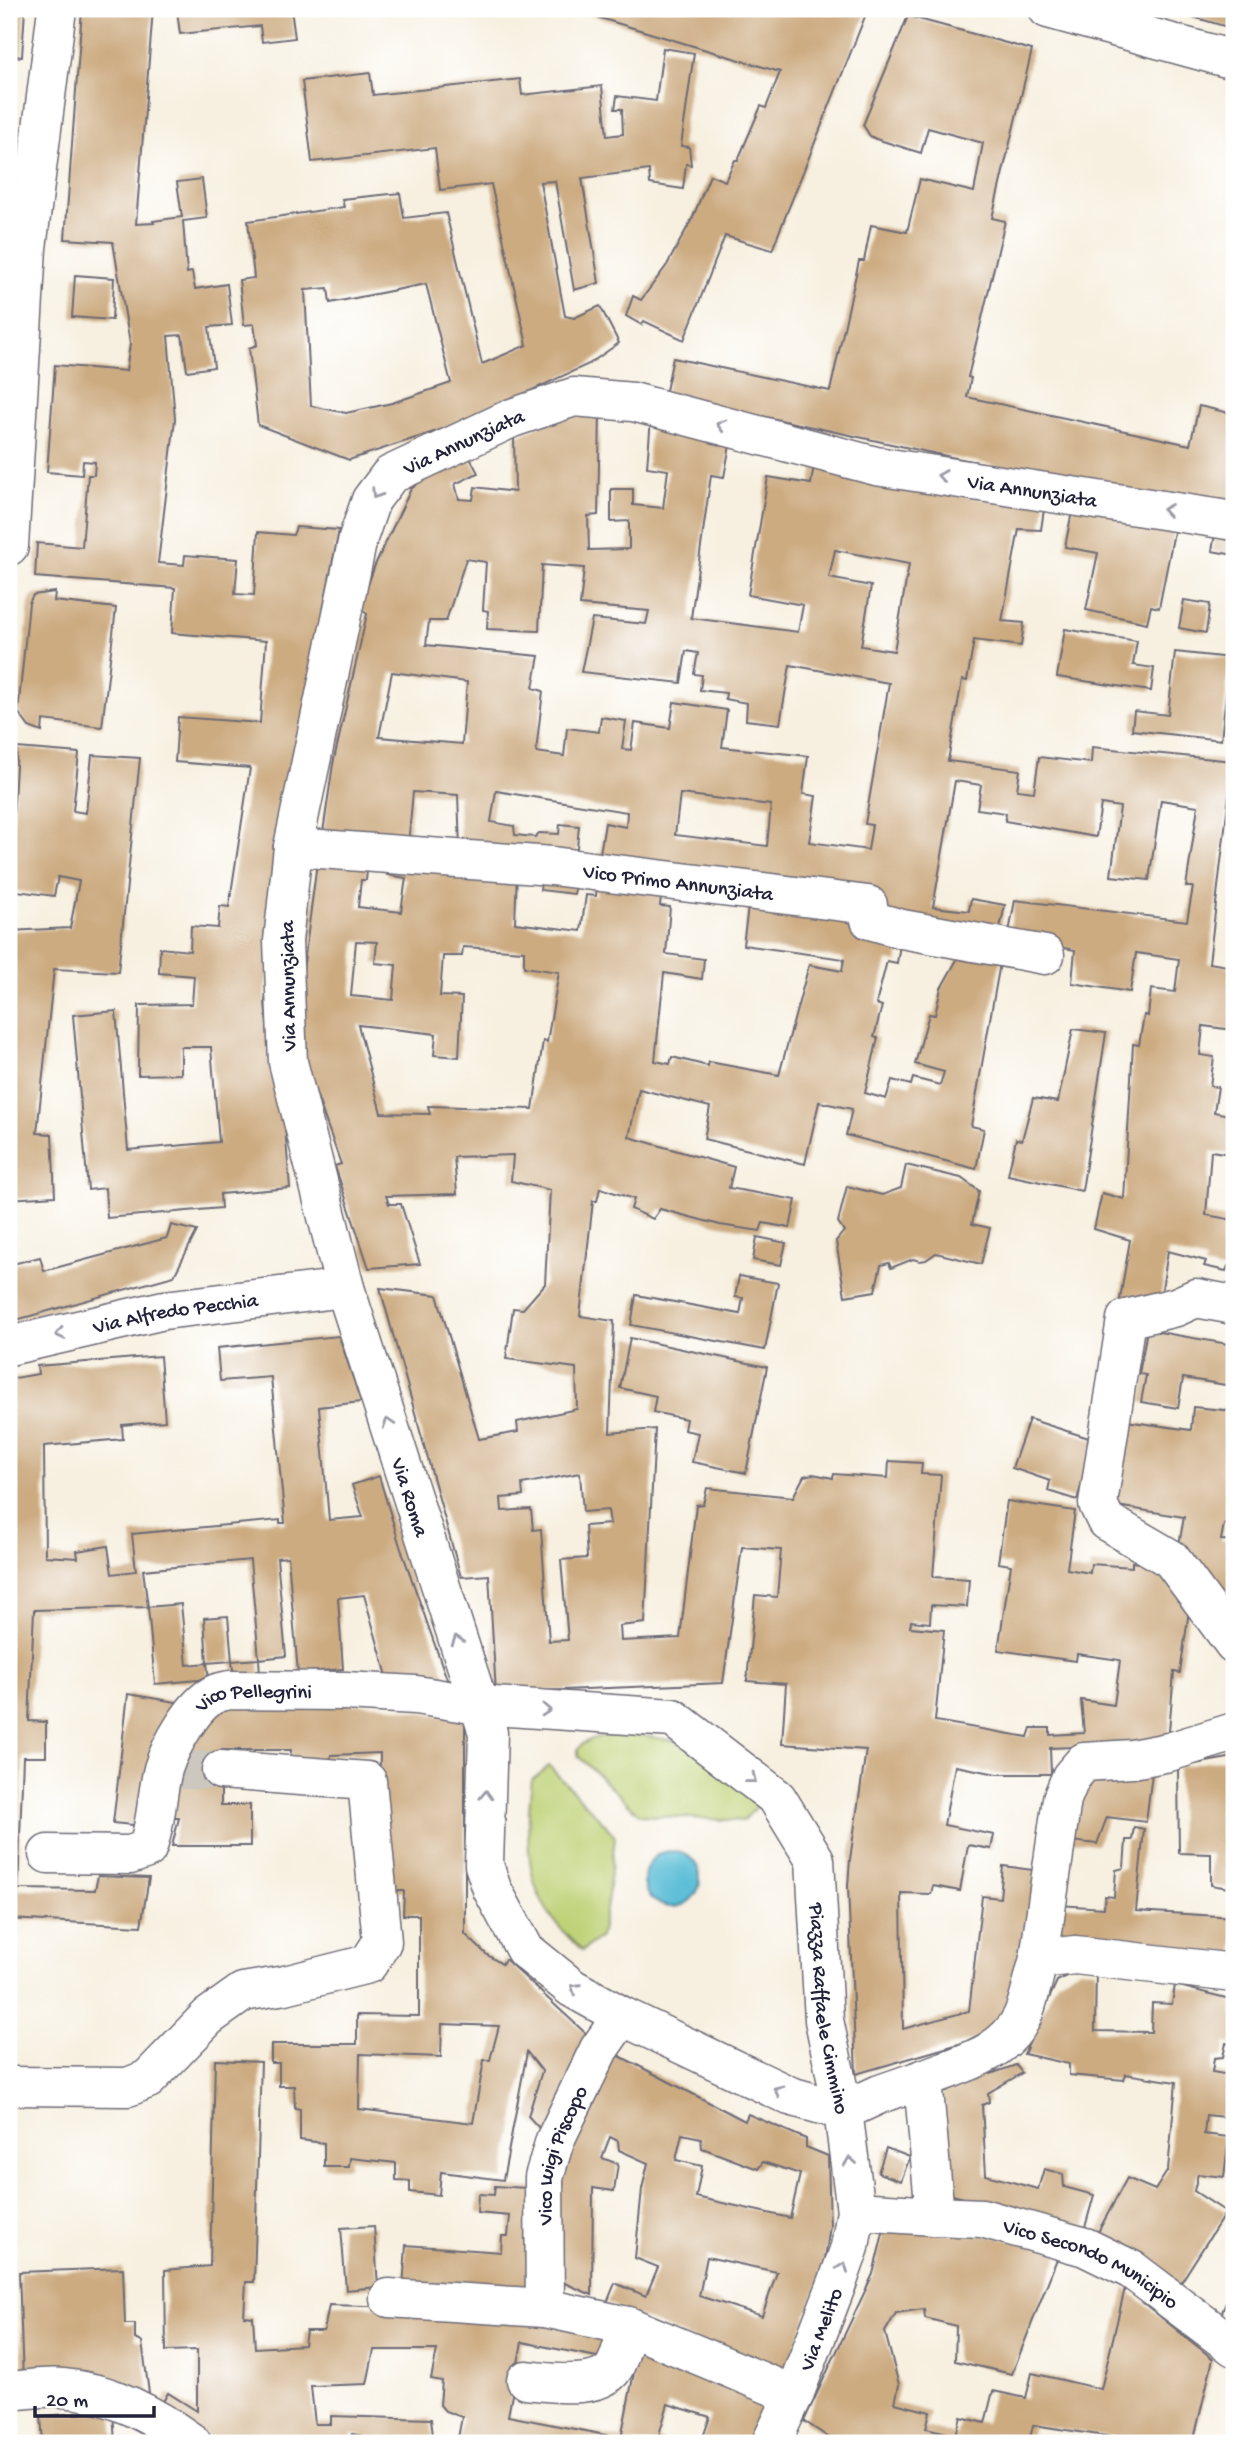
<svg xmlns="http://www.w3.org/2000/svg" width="1243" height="2452" viewBox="0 0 1243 2452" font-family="'Gochi Hand',sans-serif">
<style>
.green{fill:#bdd073;stroke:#707957;stroke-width:2}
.water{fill:#57bcd5;stroke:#3c6f88;stroke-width:2}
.building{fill:#ccab81;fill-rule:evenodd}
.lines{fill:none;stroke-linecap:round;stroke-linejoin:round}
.minor-tunnel{stroke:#ccc7bf;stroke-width:38;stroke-dasharray:38 19;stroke-linecap:butt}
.minor-casing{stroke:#6d6a75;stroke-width:41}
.minor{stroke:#fff;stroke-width:38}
.oneway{stroke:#9c9ca7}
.labels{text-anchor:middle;stroke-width:7;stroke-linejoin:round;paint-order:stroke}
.street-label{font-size:21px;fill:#22223b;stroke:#fff}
</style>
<rect width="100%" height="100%" fill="#fff"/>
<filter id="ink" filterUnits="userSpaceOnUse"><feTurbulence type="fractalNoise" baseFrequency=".0143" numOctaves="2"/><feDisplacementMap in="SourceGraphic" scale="14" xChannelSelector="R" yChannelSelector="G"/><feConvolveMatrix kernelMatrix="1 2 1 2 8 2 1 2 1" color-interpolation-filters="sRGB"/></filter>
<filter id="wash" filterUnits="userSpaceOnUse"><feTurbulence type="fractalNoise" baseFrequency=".00686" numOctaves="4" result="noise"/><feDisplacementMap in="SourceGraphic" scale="28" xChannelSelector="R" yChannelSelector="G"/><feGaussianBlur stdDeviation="1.57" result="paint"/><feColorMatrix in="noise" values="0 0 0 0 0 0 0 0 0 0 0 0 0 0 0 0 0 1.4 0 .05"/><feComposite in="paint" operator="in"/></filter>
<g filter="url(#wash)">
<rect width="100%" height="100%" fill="#f7f0e0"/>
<!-- green -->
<g class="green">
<path d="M638 1735 682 1742 761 1802 743 1821 640 1815 578 1756V1749C591 1732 618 1736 638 1735Z"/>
<path d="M549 1766 605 1824 615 1837 607 1904 600 1937 582 1951C563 1932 542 1910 535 1884 525 1852 528 1813 532 1780Z"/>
</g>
<!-- water -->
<circle class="water" cx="672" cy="1879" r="28"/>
<g id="blocks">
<!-- building -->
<g class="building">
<path d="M9 9H25L22 57 9 56Z"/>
<path d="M82 9H153L136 224 154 223 153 221 182 217 177 182 202 179 207 218 183 221 187 273 192 272 195 289 227 284 232 325 209 327 214 367 187 371 182 335 168 336 175 419 158 563 184 565 185 555 238 559 235 594 254 595 258 532 293 535 296 527 339 530 325 600 333 602 275 905 265 1002 269 1047 279 1056 290 1188 220 1194 221 1208 107 1218 105 1188 88 1190 73 1015 116 1011 128 1150 219 1142 211 1047H181V1074L138 1075 139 1005 192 1004 194 976 159 973 160 948 190 951 191 926 218 928 220 906 229 907 250 768 175 762 178 717 260 723 266 641 172 633 175 588 35 577 37 543 82 547 88 475H94L95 462 83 461 82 475 47 472 55 365 126 371 130 344 113 242 65 239Z"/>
<path d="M166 9H291L295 38 262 42 260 26 180 34 177 11 166 12Z"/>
<path d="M570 9H850L866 14 772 250 725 236 684 340 644 321 642 325 626 316 633 296 641 300 667 265 693 217 710 175 725 181 735 160H738L761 106 766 108 780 72Z"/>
<path d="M1166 9H1234V29Z"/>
<path d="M908 16 1032 50 992 218 1005 221 968 377 971 378 967 397 1190 445 1199 406 1234 414V511L951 457 665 395 673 358 830 391 859 261H864L871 225 907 232 920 179 974 192 983 143 928 128 921 153 876 139 870 136 863 125Z"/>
<path d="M663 48 694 53 681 146 689 147 691 165 686 164 683 189 650 184 649 170 582 178 599 283 574 290 555 181 540 182 565 316 574 318 600 306 619 343 589 364 458 424 349 460 258 425 249 348 257 345 254 324 244 325 239 280 254 278 248 221 344 207 342 199 400 193 404 218 446 213 482 364 527 345 491 184 440 190 435 148 312 162 302 81 370 73 373 95 520 79 522 95 602 86 607 136 623 134 622 109H615L617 96 656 101ZM426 284 451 383 392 403 346 413 311 406 305 290 328 288 330 303Z"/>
<path d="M75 275 114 278 112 320 72 317Z"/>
<path d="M600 413 598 515 588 516 589 550 629 549V521L611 522V489H633V505L663 508 668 470 647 467 651 419 731 440 724 477 711 475 691 618 798 632 803 605 748 595 768 477 811 484 815 458 847 463 845 478 988 500 1045 502 1041 530 1019 529 1002 621 1024 623 1021 646 974 640 967 681 962 680 948 761 1020 770 1017 790 1034 792 1039 757 1091 763 1092 747 1233 761 1209 963 1234 967V1019L1233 1030 1203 1026 1200 1055 1214 1057 1210 1086 1218 1087 1214 1112 1234 1116 1230 1154 1211 1151 1206 1215 1234 1220V1267L1228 1266 1226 1271 1204 1266 1206 1261 1168 1251 1159 1308 1119 1305 1130 1240 1094 1229 1102 1193 1124 1199 1133 1044 1139 1045 1144 1015 1148 1016 1151 989 1175 992 1179 959 1136 953 1130 992 1072 983 1075 950 1008 938 1015 900 1187 921 1193 887H1186L1198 806 1161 800 1149 880 1111 876 1120 807 1101 804 1096 837 1005 821 1006 813 977 809 981 785 955 781 933 907 969 911 971 899 1005 905 998 937 599 860 605 823 626 827 627 812 496 791 491 822 514 826 515 835 535 837 539 833 559 834 560 824 579 826 576 858 460 847 458 795 413 792 408 845 322 839 333 764 367 614 360 608 375 565 411 489 436 469 469 456 478 473 455 484 459 499 473 500 475 487 515 492 514 437 550 421ZM835 550 909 564 894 651 861 646 871 586 829 578ZM466 559 486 562 483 610 488 611 487 629 539 631 542 565 584 568 580 605 649 611 646 624 592 619 581 672 681 683 686 651 698 653 694 674 702 675 700 690 726 693 725 699 747 703 746 720 780 724 790 665 889 683 865 824 872 825 868 850 809 842 816 796 803 794 808 756 722 747 727 710 674 702 670 728 635 723 631 750 622 749 626 721 601 717 599 732 567 728 564 756 536 752 543 691 533 688 539 656 426 645 429 621H446ZM392 672 467 682 462 744 379 737ZM680 794 771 805 767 846 675 835Z"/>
<path d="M1074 501 1176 522 1159 608 1151 606 1147 623 1086 610 1098 553 1065 547Z"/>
<path d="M1216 528 1234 531V555L1212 551Z"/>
<path d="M55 592 54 601 116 608 102 727 43 720 42 732 29 727 18 712 29 603 33 595Z"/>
<path d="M1184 600 1210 604 1206 633 1179 628Z"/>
<path d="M1065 629 1137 641 1133 665 1154 668 1151 691 1057 677Z"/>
<path d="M1175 652 1230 658 1221 740 1132 730 1134 711 1168 715Z"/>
<path d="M17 748 79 753 73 811 86 813 92 755 140 758 118 972 54 969 37 1133 52 1134 55 1196 9 1199V1007L13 965 9 963V931L70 928 79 881 58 877 54 896 9 890Z"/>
<path d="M318 855 368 862 366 880H361L358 907 401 912 406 878 387 875 390 860 517 871 515 923 581 931 586 895 596 896 597 882 662 888 660 906 670 907 666 954 704 959 702 979 664 973 655 1061 670 1064 672 1057 708 1066 709 1062 779 1075 809 965 842 971 844 959 743 945 749 899 902 933 897 963 887 961 876 1004 882 1006 874 1037 878 1038 865 1093 886 1099 892 1080 911 1085 913 1078 940 1085 944 1072 915 1064 929 1014 935 1015 941 988 963 949 1002 952 971 1126 984 1129 976 1169 846 1135 852 1109 819 1102 805 1164 704 1139 710 1107 639 1089 629 1137 734 1167 729 1188 796 1200 790 1228 763 1223 760 1231 720 1225 660 1209 653 1219 631 1209 634 1199 600 1188 597 1201H593L580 1316 614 1321 610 1433 655 1429 645 1623 620 1626 621 1641 680 1638 696 1505 703 1504 707 1488 793 1497 804 1476 813 1474 833 1478 834 1474 888 1478 889 1461 922 1463 921 1474 941 1475 933 1577 969 1579 967 1607 931 1605 930 1623 911 1621 910 1627 944 1630 935 1721 1028 1737 1031 1728H1050V1735L1084 1733 1081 1700 1114 1705 1120 1660 1077 1654 1076 1661 998 1650 1011 1565 998 1563 1007 1501 1075 1511 1067 1569 1090 1573 1091 1564 1132 1567V1562L1171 1568 1191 1597 1180 1673 1174 1672 1168 1743 1050 1748 1051 1774H997L955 1766 944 1825 994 1835 991 1849 968 1845 960 1891 933 1886 931 1894 901 1893 903 2029 969 2011 982 1896 1000 1898 1003 1866 1040 1871 1007 2022 997 2033 856 2074 848 1886 850 1859 866 1750 782 1744 786 1684 747 1681 755 1595 777 1597 781 1550 742 1547 723 1683 496 1693 489 1575 461 1577 380 1288 437 1295 479 1439 518 1432 517 1422 577 1409 576 1368 506 1359 513 1308 523 1309 545 1284 550 1190 511 1181 513 1155 454 1157 457 1194 386 1196 389 1204H401L420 1264 369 1268 335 1166 341 1164 299 1045 297 1017ZM356 941 377 942 375 963 396 965 393 1000 351 996ZM463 947 524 951V967L559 972 547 1042 543 1041 533 1109 428 1106 430 1114 381 1113 358 1025 436 1034 434 1055 459 1057 462 997 440 996 443 956H462ZM580 1473 583 1512 608 1510 610 1524 585 1526 587 1558 561 1560 568 1640 549 1641 541 1529 533 1530 531 1509 502 1511 501 1498 523 1496 522 1484Z"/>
<path d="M542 875 577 879 574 894 540 890Z"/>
<path d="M1073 1029 1106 1033 1082 1191 1008 1175 1016 1139 1022 1140 1033 1098 1058 1102Z"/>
<path d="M906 1165 961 1178 979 1191 972 1224 990 1228 981 1264 936 1253 926 1260 920 1261 913 1259 891 1268 889 1263 881 1265 875 1291 845 1296 836 1241 844 1231 838 1222 847 1186 882 1195 901 1188Z"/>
<path d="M171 1225 197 1231 174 1276 9 1322V1251L14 1253 13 1264 40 1257 44 1271 167 1238Z"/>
<path d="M757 1237 786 1243 781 1265 753 1260Z"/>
<path d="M739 1276 778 1283 765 1350 631 1325 636 1295 740 1314 743 1298 735 1297Z"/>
<path d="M1147 1330 1234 1345 1232 1386 1183 1378 1178 1408 1141 1402 1146 1375 1139 1374Z"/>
<path d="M339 1336 361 1402 319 1407 329 1520 363 1517 352 1485 379 1476 400 1546 449 1685 389 1683 364 1595 338 1598 343 1669 298 1673 288 1557 277 1558 286 1656 259 1659 260 1675 234 1678 232 1661 207 1663 204 1618 228 1616 232 1661 259 1659 250 1560 143 1570 148 1607 34 1610 29 1721 46 1722V1757H23L18 1889 95 1890 98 1876 149 1878 141 1926 9 1919V1379L38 1374 37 1366 160 1356 165 1421 122 1425 123 1439 44 1446 45 1556 78 1558 77 1551 108 1546 112 1574 136 1571 132 1534 280 1520V1523H285L271 1377 220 1381 217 1348Z"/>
<path d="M630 1338 767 1367 746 1473 692 1462 698 1433 684 1430 686 1419 653 1412 656 1396 620 1388Z"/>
<path d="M1193 1407 1234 1411V1524H1224L1221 1540 1234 1541V1624L1177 1556 1184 1517 1111 1505 1118 1420 1191 1430Z"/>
<path d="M1029 1419 1095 1440 1077 1500 1048 1491 1050 1481 1012 1468Z"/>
<path d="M181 1604 187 1665 207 1663 209 1679 155 1684 148 1607Z"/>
<path d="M128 1694 182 1703 143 1826 113 1823Z"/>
<path d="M232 1701 381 1705 465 1720V1934L486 1954 502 1964 505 1959 593 2040 550 2140 528 2116 542 2071 527 2052 503 2180 441 2172 439 2195 410 2192V2181L396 2180V2163L350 2158 349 2167H324V2143L300 2140V2109L295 2108 294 2086H279V2063H271V2044H357V2015L419 2016V1915H403L404 1891H387L379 1828 380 1753 331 1755 329 1770 290 1766 291 1750H221V1805H250V1846H172L179 1818H168L179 1755 202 1720ZM442 2024 499 2026 490 2060H484L473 2123 359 2109 360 2054 441 2057Z"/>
<path d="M1234 1757V1889L1211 1885V1854L1179 1853 1178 1767Z"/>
<path d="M1091 1773H1152L1146 1822 1107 1817 1097 1844 1062 1840Z"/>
<path d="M1134 1827 1144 1829 1136 1911 1234 1917V1962L1056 1944 1059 1905 1104 1908 1105 1896 1114 1897 1116 1870 1124 1868 1126 1840H1132Z"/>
<path d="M1079 1969 1096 1970 1095 2031 1151 2032 1152 2003 1172 2004 1175 1985 1234 2000V2045L1226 2043 1223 2057 1214 2058 1212 2072 1230 2075 1224 2117 1206 2115 1204 2134 1229 2137 1224 2177 1198 2174 1194 2191 1226 2212 1178 2287 1097 2234 1127 2178 1155 2190 1168 2170 1176 2082 1126 2074 1124 2080 1069 2075V2064L1024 2054 1057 1981Z"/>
<path d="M608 2050 745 2121 748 2114 806 2139V2147L828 2156 830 2226 824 2266 784 2379 607 2303 615 2283 646 2296 658 2267 635 2258 642 2189 648 2163 619 2150 618 2141 610 2137 602 2158 618 2164 614 2191 593 2188 592 2295 553 2278 551 2186ZM682 2134 701 2138 702 2148 758 2169 763 2162 800 2174 790 2218 696 2197 702 2166 676 2160ZM707 2257 777 2272 762 2316 699 2296Z"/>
<path d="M215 2060 261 2062 254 2282H246L244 2316 253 2317 255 2348 304 2345 306 2331H324L329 2305 517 2310 617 2337 612 2360 522 2342 508 2416 621 2438 639 2347 773 2398 752 2443H701L710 2417 668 2404 658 2438 665 2443H457L462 2417 445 2411 440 2405 442 2381 431 2379 437 2350H374L367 2384 311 2386 315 2424H331V2416L431 2419 434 2443H362L363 2436 352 2434 350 2442 216 2443 160 2407 168 2393 197 2411V2350L166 2351 165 2270 210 2266Z"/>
<path d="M1016 2065 1022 2073 988 2093 989 2102 982 2105 986 2175 1038 2189 1044 2169 1063 2174 1064 2187 1094 2195 1084 2231 949 2194 941 2081 988 2066 991 2074Z"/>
<path d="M886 2148 910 2157 901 2181 878 2173Z"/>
<path d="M495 2186 541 2189 533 2297 403 2288 406 2245 501 2252 502 2236H508L510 2216 477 2213 478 2194 494 2195Z"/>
<path d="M374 2226 378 2287 346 2290 341 2228Z"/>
<path d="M884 2229 991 2236 1060 2251 1012 2374 955 2361 956 2326 925 2318 924 2309 896 2313 885 2332 899 2385 895 2403 930 2412 926 2428 956 2435 961 2417 985 2423 993 2391 1026 2398 1032 2373 1101 2389 1125 2288 1213 2359 1193 2443H1139V2441L1033 2425 1029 2443H837L804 2421 873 2274Z"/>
<path d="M123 2268 125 2324H135V2339L142 2342 150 2400 23 2380 19 2272Z"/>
<path d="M1234 2283V2340L1216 2327Z"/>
<path d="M113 2411 115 2443H43L41 2416Z"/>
</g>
</g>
</g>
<g filter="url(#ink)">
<use href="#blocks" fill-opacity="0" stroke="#6d6a75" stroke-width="2"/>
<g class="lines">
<!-- minor-tunnel -->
<path class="minor-tunnel" d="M176 1770H221"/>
<!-- minor casing -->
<g class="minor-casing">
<g id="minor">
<path d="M1048 9 1234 60"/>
<path d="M9 546 27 248 57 9"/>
<path id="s1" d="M293 847 552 866 868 905 870 920 902 929 1045 955"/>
<path d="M1234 1305 1196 1298 1176 1307 1126 1319 1098 1504 1106 1521 1171 1559 1234 1644"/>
<path id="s2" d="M9 1346 164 1310 345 1288"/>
<path id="s3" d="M48 1854 130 1855 147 1849C157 1823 156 1796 163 1769 170 1747 193 1704 215 1694 219 1692 225 1691 230 1690L345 1691 416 1695 478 1705 673 1718 777 1798 815 1860 824 2020 843 2111 856 2211 850 2247 838 2281 794 2395 771 2443"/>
<path d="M1039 1959 1062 1799 1071 1777 1084 1762 1132 1759 1169 1752 1234 1732"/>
<path d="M923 2079C960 2064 1004 2055 1022 2017 1030 1999 1033 1978 1039 1959L1075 1955 1234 1973"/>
<path d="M9 2086 128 2087 148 2079 208 2017 243 1992 285 1985 368 1964 382 1942 367 1781 221 1770"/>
<path id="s4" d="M843 2111 790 2096 622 2016 572 1988 525 1950 492 1889 484 1865 488 1733 345 1288 288 1062 283 941 293 847 358 538 371 500 390 475 512 418 574 397 633 402 876 466 1234 521"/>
<path d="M843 2111 880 2094 923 2079 935 2216 856 2211"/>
<path id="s5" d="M935 2216 982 2218 1085 2247 1132 2270 1234 2347"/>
<path d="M389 2298 545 2308 628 2326 794 2395"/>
<path id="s6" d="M545 2308 544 2177 555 2140 599 2049 622 2016"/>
<path d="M526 2380C550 2382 603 2392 616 2364 621 2353 624 2339 628 2326"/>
<path d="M9 2391C26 2390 46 2386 63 2388 112 2392 153 2415 192 2443"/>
</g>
</g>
<!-- minor -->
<use href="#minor" class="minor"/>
</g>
<!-- one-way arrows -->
<defs><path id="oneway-chevron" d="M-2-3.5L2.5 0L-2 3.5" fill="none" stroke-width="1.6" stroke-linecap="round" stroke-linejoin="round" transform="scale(1.75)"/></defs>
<g class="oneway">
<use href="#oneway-chevron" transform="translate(721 425) rotate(-165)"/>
<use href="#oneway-chevron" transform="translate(942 476) rotate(-172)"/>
<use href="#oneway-chevron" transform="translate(376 494) rotate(123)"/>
<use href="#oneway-chevron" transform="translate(1167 510) rotate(-171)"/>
<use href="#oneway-chevron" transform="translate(60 1334) rotate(167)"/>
<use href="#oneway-chevron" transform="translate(388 1423) rotate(-108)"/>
<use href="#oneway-chevron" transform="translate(457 1640) rotate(-108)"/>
<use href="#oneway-chevron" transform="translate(546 1710) rotate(4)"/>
<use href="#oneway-chevron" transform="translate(752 1779) rotate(38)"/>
<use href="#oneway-chevron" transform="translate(486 1795) rotate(-88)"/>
<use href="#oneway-chevron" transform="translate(575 1988) rotate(-147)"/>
<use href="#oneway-chevron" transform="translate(778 2090) rotate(-155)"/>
<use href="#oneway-chevron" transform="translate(850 2161) rotate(-98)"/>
<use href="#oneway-chevron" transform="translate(843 2267) rotate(-71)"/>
</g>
</g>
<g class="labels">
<!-- street labels -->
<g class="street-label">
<text dy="7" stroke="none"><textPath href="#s4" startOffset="1970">Via Annunziata</textPath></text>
<text dy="7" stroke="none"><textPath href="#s4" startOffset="2558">Via Annunziata</textPath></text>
<text dy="7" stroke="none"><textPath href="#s1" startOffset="387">Vico Primo Annunziata</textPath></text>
<text transform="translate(287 986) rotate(-91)" y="7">Via Annunziata</text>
<text dy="7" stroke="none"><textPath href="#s2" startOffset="170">Via Alfredo Pecchia</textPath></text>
<text transform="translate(411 1497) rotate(72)" y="7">Via Roma</text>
<text dy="7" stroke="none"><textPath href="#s3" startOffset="312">Vico Pellegrini</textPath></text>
<text dy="7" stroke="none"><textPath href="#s3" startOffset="1088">Piazza Raffaele Cimmino</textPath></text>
<text dy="7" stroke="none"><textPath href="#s6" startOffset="156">Vico Luigi Piscopo</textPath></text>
<text dy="7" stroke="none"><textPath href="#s5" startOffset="166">Vico Secondo Municipio</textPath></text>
<text transform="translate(820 2329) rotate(-69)" y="7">Via Melito</text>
</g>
</g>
<!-- margin -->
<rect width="1243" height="2452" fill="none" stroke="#fff" stroke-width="35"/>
<!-- scale -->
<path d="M35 2406v10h119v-10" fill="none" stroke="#22223b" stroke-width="3.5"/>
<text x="46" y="2406" font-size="21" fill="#22223b" stroke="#ffffff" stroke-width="5" paint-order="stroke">20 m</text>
</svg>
